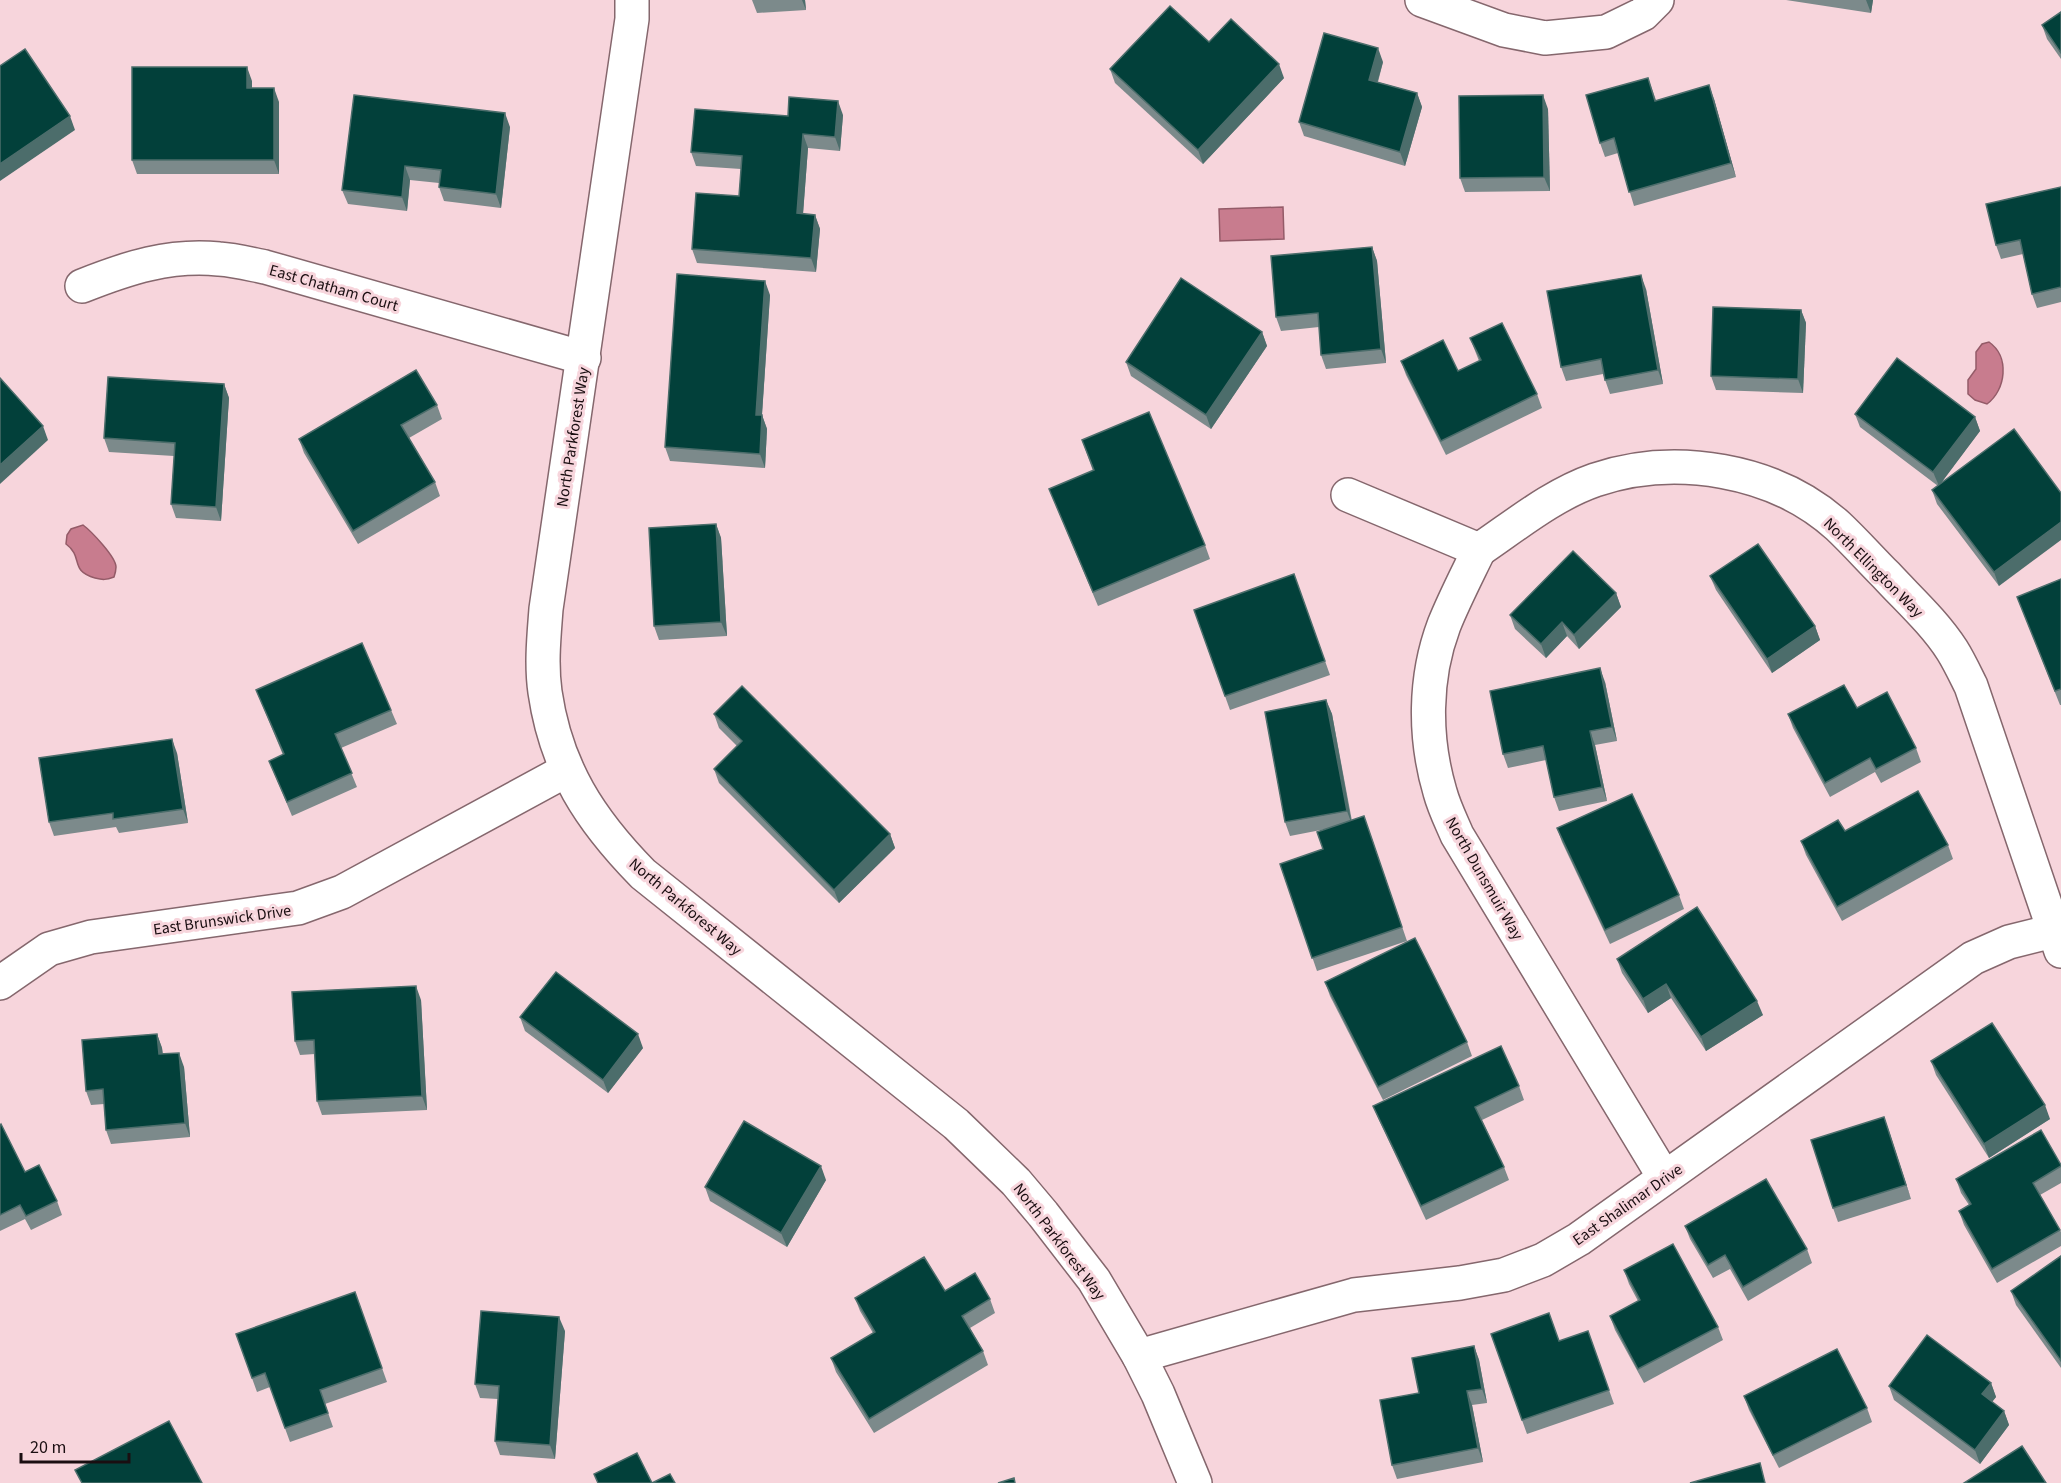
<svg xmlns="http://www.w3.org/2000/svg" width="2061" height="1483" viewBox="0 0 2061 1483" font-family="'Source Sans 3',sans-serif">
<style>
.water{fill:#c87c8e;stroke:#945b68;stroke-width:1.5}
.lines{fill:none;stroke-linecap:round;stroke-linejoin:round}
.minor-casing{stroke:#85676d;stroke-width:36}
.minor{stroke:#fff;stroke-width:33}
.wall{fill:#7c8a8b}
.shaded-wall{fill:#4c6d6b}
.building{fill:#02403a;stroke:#4c6d6b;stroke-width:1.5}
.labels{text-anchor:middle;stroke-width:6;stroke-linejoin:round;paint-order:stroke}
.street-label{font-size:16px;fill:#1a0e11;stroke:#f7d5dc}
</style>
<rect width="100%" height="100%" fill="#f7d5dc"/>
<!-- water -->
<g class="water">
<path d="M1283 207 1284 239 1220 241 1219 209Z"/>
<path d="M1989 342C2010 357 2006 390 1987 404L1975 400 1968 394V380L1976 369V352L1982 344Z"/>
<path d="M83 525C91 531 116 557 116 567 116 571 115 574 114 577 106 580 103 580 95 578 69 571 84 557 66 544L67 535 71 529Z"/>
</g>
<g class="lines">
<!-- minor casing -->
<g class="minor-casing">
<g id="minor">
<path d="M632 0V19L546 609C544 636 541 664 545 692 556 768 590 820 643 874L956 1124 1016 1182 1043 1214 1094 1280 1139 1356 1158 1394 1195 1483"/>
<path d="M1422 0 1504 30 1545 38 1606 32 1643 14 1657 0"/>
<path d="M82 286C127 268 170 254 219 259 235 260 250 264 265 267L584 358"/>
<path d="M1348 495 1479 550"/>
<path d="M1479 550C1516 525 1552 495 1595 480 1675 453 1775 469 1838 526 1855 542 1870 559 1886 575 1908 599 1934 622 1952 650 1959 661 1965 674 1971 686L2061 951"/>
<path d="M1479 550C1467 575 1454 600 1444 625 1424 678 1424 738 1440 792 1444 807 1451 821 1457 835L1664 1177"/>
<path d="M0 983 49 949 91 937 298 908 342 892 567 770"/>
<path d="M1139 1356 1354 1295 1460 1283 1504 1275 1543 1260 1579 1239 1973 958 2009 942 2061 929"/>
</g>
</g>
<!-- minor -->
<use href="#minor" class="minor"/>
</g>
<!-- wall -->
<g class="wall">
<path d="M752 0H805L806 10 757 13Z"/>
<path d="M1786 0H1873L1871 13Z"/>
<path d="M2061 12V59L2047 39 2042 25Z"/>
<path d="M1209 42 1284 78 1203 164 1115 83 1110 69Z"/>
<path d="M1383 62 1378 82 1417 93 1422 107 1405 166 1304 136 1299 122Z"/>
<path d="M1648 78 1656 100 1714 99 1736 177 1634 206 1618 153 1605 157 1600 143Z"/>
<path d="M252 81V88L279 102V174H137L132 160Z"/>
<path d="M1548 109 1550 191 1465 192 1460 178Z"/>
<path d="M843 115 840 151 808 148 803 214 815 215 820 229 816 272 697 263 692 249 739 196 741 169 696 166 691 152 788 116Z"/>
<path d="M510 127 501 208 444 201 439 187V183L410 180 407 211 348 204 342 190Z"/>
<path d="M2061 187V302L2037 308 2032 294 2023 254 2001 259 1996 245Z"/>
<path d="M1372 247 1377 261 1386 363 1326 369 1321 355 1319 327 1281 331 1276 317Z"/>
<path d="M1646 289 1663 384 1610 394 1603 374 1566 381 1561 367Z"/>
<path d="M770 295 762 415 767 429 765 468 670 461 665 447Z"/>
<path d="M1801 310 1806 323 1803 393 1716 390 1711 376Z"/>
<path d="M1262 332 1267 346 1211 429 1131 376 1126 362Z"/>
<path d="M1470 338 1537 394 1542 408 1446 455 1406 375 1401 361 1458 371 1479 361Z"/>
<path d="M224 384 229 398 221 521 176 518 171 504 174 456 109 452 104 438Z"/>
<path d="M437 405 442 419 409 438 435 482 440 496 358 544 304 453 299 439Z"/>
<path d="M1855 414 1975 417 1980 431 1939 485 2014 429 1999 586 1937 504 1932 490 1938 486 1860 427Z"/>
<path d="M1082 440 1205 545 1210 559 1098 606 1049 489 1093 471Z"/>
<path d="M716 524 721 538 727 636 659 640 654 626Z"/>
<path d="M1294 574 1330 675 1230 710 1194 610Z"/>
<path d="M1710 576 1815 626 1820 640 1772 673 1716 590Z"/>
<path d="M2061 579V705H2060L2017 597Z"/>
<path d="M1616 593 1621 607 1579 649 1567 636 1546 658 1515 629 1510 615Z"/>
<path d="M1605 682 1617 741 1595 745 1607 801 1559 811 1554 797 1546 760 1508 768 1503 754Z"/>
<path d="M256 690 391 710 397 724 341 748 357 787 292 816 269 761 283 755Z"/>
<path d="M1326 700 1332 714 1352 821 1364 816 1407 941 1317 971 1280 864 1323 849 1326 829 1290 836 1285 822Z"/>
<path d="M1857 708 1916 748 1921 762 1881 783 1875 772 1830 797 1793 728 1788 714Z"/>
<path d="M714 714 890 834 895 848 839 903 719 783 714 769 737 746 719 728Z"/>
<path d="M177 753 188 823 119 833 116 827 54 836 49 822Z"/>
<path d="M1557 828 1679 895 1684 909 1610 944 1562 842Z"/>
<path d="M1845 831 1948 845 1953 859 1842 921 1806 855 1801 841Z"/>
<path d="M1617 959 1763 1015 1706 1051 1671 998 1648 1013 1622 973Z"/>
<path d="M1325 982 1467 1042 1472 1056 1383 1100 1330 996Z"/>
<path d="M421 1000 427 1110 322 1115 317 1101 315 1054 300 1055 295 1041Z"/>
<path d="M520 1017 643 1048 608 1093 525 1031Z"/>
<path d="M157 1034 162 1048 163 1054 184 1067 190 1137 111 1144 106 1130 104 1104 91 1105 86 1091Z"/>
<path d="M1931 1061 2050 1119 1989 1158 1936 1075Z"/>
<path d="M1519 1086 1524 1100 1482 1120 1504 1167 1509 1180 1426 1220 1379 1120 1373 1106Z"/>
<path d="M1884 1117 1911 1199 1838 1222 1833 1208Z"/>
<path d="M0 1125 25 1172 57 1201 62 1215 31 1230 25 1219 0 1231Z"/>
<path d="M2061 1165V1183L2040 1195 2060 1230 2061 1232V1246L1997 1283 1964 1225 1959 1211 1969 1205 1961 1193 1956 1179Z"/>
<path d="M826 1180 787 1247 710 1201 705 1187Z"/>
<path d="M1685 1226 1807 1249 1812 1263 1748 1301 1730 1269 1713 1278 1690 1239Z"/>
<path d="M2061 1256V1368L2016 1305 2011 1291Z"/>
<path d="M1624 1270 1718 1327 1723 1340 1644 1383 1615 1330 1610 1316 1638 1301 1629 1284Z"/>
<path d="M945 1291 990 1299 995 1313 970 1328 983 1351 988 1365 874 1433 836 1372 831 1358 873 1333 860 1311 855 1298Z"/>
<path d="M355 1292 387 1382 325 1404 333 1427 290 1442 270 1387 257 1392 236 1334Z"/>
<path d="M565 1331 555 1459 500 1455 495 1441 498 1399 480 1398 475 1384Z"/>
<path d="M1588 1331 1614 1404 1527 1434 1491 1334 1559 1341Z"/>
<path d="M1474 1346 1479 1360 1487 1403 1472 1405 1483 1462 1397 1479 1392 1465 1419 1393Z"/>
<path d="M1991 1383 1996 1397 1992 1402 2004 1411 2009 1425 1980 1464 1894 1400 1889 1386Z"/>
<path d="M1744 1396 1867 1408 1872 1422 1779 1468 1749 1410Z"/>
</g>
<!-- shaded-wall -->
<g class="shaded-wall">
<path d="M802 0H805L806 10Z"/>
<path d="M1866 0H1873L1871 13Z"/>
<path d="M1378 48 1383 62 1374 94 1369 80Z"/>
<path d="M1279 64 1284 78 1203 164 1198 150Z"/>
<path d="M247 67 252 81V102L247 88Z"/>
<path d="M1709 85 1714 99 1736 177 1731 163Z"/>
<path d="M274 88 279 102V174L274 160Z"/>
<path d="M1417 93 1422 107 1405 166 1400 152Z"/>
<path d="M1543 95 1548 109 1550 191 1544 177Z"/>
<path d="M838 101 843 115 840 151 835 137Z"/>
<path d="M505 113 510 127 501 208 496 194Z"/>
<path d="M70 116 75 130 0 181V164Z"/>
<path d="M803 134 808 148 802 227 797 213Z"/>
<path d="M405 166 410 180 407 211 402 197Z"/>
<path d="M815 215 820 229 816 272 811 258Z"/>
<path d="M1372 247 1377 261 1386 363 1381 349Z"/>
<path d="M1641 275 1646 289 1663 384 1658 370Z"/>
<path d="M765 281 770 295 761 429 756 415Z"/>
<path d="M1801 310 1806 323 1803 393 1798 379Z"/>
<path d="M1262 332 1267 346 1211 429 1206 415Z"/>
<path d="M224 384 229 398 221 521 216 507Z"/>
<path d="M762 415 767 429 765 468 760 454Z"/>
<path d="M1975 417 1980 431 1939 486 1933 472Z"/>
<path d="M43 426 48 440 0 484V465Z"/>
<path d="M2061 522V540L1999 586 1994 572Z"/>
<path d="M716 524 721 538 727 636 721 622Z"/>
<path d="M1616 593 1621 607 1579 649 1574 635Z"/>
<path d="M1562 622 1567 636 1546 658 1541 644Z"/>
<path d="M1815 626 1820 640 1772 673 1767 659Z"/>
<path d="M1600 668 1605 682 1617 741 1612 727Z"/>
<path d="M1326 700 1332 714 1352 825 1347 811Z"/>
<path d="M1590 731 1595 745 1607 801 1602 787Z"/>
<path d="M172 739 177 753 188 823 183 809Z"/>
<path d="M890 834 895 848 839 903 834 890Z"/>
<path d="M1666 984 1671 998 1648 1013 1643 999Z"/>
<path d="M416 986 421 1000 427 1110 422 1096Z"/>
<path d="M1757 1001 1763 1015 1706 1051 1701 1037Z"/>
<path d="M157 1034 162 1048 164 1068 159 1054Z"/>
<path d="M638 1034 643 1048 608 1093 603 1080Z"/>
<path d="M179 1053 184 1067 190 1137 185 1123Z"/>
<path d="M2045 1105 2050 1119 1989 1158 1984 1144Z"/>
<path d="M1884 1117 1889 1131 1911 1199 1906 1185Z"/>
<path d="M821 1166 826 1180 787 1247 781 1233Z"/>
<path d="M559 1317 565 1331 555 1459 550 1445Z"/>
<path d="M1474 1346 1479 1360 1487 1403 1482 1389Z"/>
<path d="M1991 1383 1996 1397 1987 1408 1982 1394Z"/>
<path d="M1467 1391 1472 1405 1483 1462 1478 1448Z"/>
<path d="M2004 1411 2009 1425 1980 1464 1975 1450Z"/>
</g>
<!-- building -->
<g class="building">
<path d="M1170 6 1209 42 1231 19 1279 64 1198 150 1110 69Z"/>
<path d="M2061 12V53L2042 25Z"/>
<path d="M1324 33 1378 48 1369 80 1417 93 1400 152 1299 122Z"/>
<path d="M25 49 70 116 0 164V66Z"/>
<path d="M132 67H247V88H274V160H132Z"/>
<path d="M1648 78 1655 101 1709 85 1731 163 1629 192 1614 138 1600 143 1586 95Z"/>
<path d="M354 95 505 113 496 194 439 187 441 170 405 166 402 197 342 190Z"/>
<path d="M1543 95 1544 177 1460 178 1459 96Z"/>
<path d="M789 97 838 101 835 137 803 134 797 213 815 215 811 258 692 249 696 193 739 196 742 156 691 152 695 109 788 116Z"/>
<path d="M2061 187V287L2032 294 2020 240 1996 245 1986 204Z"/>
<path d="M1372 247 1381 349 1321 355 1318 313 1276 317 1271 256Z"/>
<path d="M677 274 765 281 756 415H762L760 454 665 447Z"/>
<path d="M1641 275 1658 370 1605 380 1601 359 1561 367 1547 291Z"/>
<path d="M1181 278 1262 332 1206 415 1126 362Z"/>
<path d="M1713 307 1801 310 1798 379 1711 376Z"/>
<path d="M1502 323 1537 394 1441 441 1401 361 1443 340 1458 371 1481 360 1470 338Z"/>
<path d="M1897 358 1975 417 1933 472 1855 414Z"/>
<path d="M416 370 437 405 401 425 435 482 353 531 299 439Z"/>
<path d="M108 377 224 384 216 507 171 504 175 443 104 438Z"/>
<path d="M0 378 43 426 0 465Z"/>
<path d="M1149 412 1205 545 1093 592 1049 489 1094 470 1082 440Z"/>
<path d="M2014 429 2061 493V522L1994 572 1932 490Z"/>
<path d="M716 524 721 622 654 626 649 528Z"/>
<path d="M1758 544 1815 626 1767 659 1710 576Z"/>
<path d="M1573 551 1616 593 1574 635 1562 622 1541 644 1510 615Z"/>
<path d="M1294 574 1325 661 1225 696 1194 610Z"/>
<path d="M2061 579V689L2055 691 2017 597Z"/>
<path d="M362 643 391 710 335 734 352 773 287 802 269 761 284 754 256 690Z"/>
<path d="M1600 668 1612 727 1590 731 1602 787 1554 797 1543 746 1503 754 1490 691Z"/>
<path d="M1844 685 1857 708 1887 692 1916 748 1876 769 1870 758 1825 783 1788 714Z"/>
<path d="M742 686 890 834 834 890 714 769 742 741 714 714Z"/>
<path d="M1326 700 1347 811 1285 822 1265 712Z"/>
<path d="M172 739 183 809 113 819V813L49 822 39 758Z"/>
<path d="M1918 791 1948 845 1837 907 1801 841 1838 820 1845 831Z"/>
<path d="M1632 794 1679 895 1605 930 1557 828Z"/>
<path d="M1364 816 1402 927 1312 958 1280 864 1323 849 1317 832Z"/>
<path d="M1697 907 1757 1001 1701 1037 1666 984 1643 999 1617 959Z"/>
<path d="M1415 938 1467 1042 1378 1087 1325 982Z"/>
<path d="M556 972 638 1034 603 1080 520 1017Z"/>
<path d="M416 986 422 1096 317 1101 314 1040 295 1041 292 992Z"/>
<path d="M1992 1023 2045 1105 1984 1144 1931 1061Z"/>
<path d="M157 1034 159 1054 179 1053 185 1123 106 1130 103 1089 86 1091 82 1040Z"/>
<path d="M1501 1046 1519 1086 1475 1107 1504 1167 1421 1206 1373 1106Z"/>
<path d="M1884 1117 1906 1185 1833 1208 1811 1140Z"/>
<path d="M744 1121 821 1166 781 1233 705 1187Z"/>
<path d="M1 1124 25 1172 39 1165 57 1201 26 1216 20 1205 0 1215V1125Z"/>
<path d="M2041 1130 2061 1165V1166L2033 1183 2060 1230 1992 1269 1959 1211 1971 1204 1956 1179Z"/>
<path d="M1766 1179 1807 1249 1743 1287 1725 1255 1708 1265 1685 1226Z"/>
<path d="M1673 1244 1718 1327 1638 1369 1610 1316 1640 1300 1624 1270Z"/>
<path d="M2061 1256V1361L2011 1291Z"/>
<path d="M924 1257 945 1291 975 1273 990 1299 962 1316 983 1351 869 1419 831 1358 875 1332 855 1298Z"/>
<path d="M355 1292 382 1368 320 1390 328 1413 285 1428 265 1373 252 1378 236 1334Z"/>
<path d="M481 1311 559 1317 550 1445 495 1441 499 1386 475 1384Z"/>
<path d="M1549 1313 1559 1341 1588 1331 1609 1390 1522 1420 1491 1334Z"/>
<path d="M1927 1335 1991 1383 1982 1394 2004 1411 1975 1450 1889 1386Z"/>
<path d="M1474 1346 1482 1389 1467 1391 1478 1448 1392 1465 1380 1400 1419 1393 1412 1358Z"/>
<path d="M1837 1349 1867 1408 1773 1455 1744 1396Z"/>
<path d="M169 1421 202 1483H82L75 1470Z"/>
<path d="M2022 1446 2046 1483H1964Z"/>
<path d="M637 1453 652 1483H598L594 1474Z"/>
<path d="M1760 1463 1765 1483H1690Z"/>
<path d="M670 1474 675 1483H652Z"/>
<path d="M1014 1478 1015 1483H998Z"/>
</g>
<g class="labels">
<!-- street labels -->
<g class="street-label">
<text transform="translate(334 287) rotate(16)" y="6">East Chatham Court</text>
<text transform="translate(572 437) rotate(-81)" y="6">North Parkforest Way</text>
<text transform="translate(1874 567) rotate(45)" y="6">North Ellington Way</text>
<text transform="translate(1485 878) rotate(60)" y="6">North Dunsmuir Way</text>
<text transform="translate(686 906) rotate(40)" y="6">North Parkforest Way</text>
<text transform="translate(222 919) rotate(-8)" y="6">East Brunswick Drive</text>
<text transform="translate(1627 1204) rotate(-35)" y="6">East Shalimar Drive</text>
<text transform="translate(1060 1241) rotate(53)" y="6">North Parkforest Way</text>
</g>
</g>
<!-- scale -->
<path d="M21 1453v9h108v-9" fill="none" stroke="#1a0e11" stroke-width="3"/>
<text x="30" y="1453" font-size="18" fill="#1a0e11" stroke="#f7d5dc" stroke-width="4.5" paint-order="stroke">20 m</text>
</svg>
